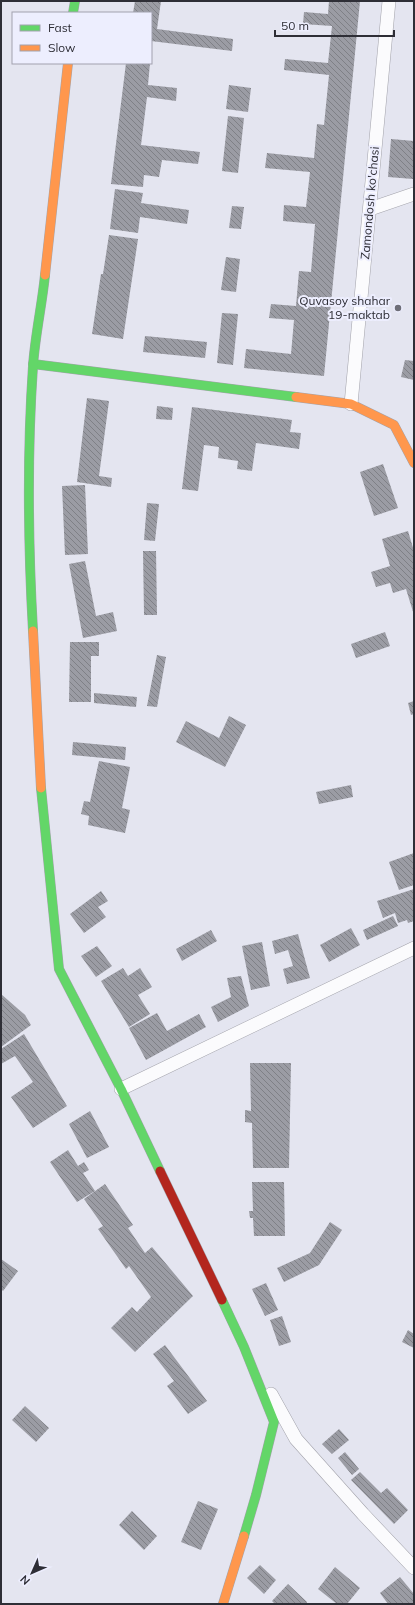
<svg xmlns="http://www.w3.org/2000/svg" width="415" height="1605" viewBox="0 0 415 1605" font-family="Mulish,sans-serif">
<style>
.building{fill:url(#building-back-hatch)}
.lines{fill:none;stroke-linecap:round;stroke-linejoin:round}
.street-casing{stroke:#a3a3ab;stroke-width:14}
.fast-casing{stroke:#a3a3ab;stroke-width:10}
.slow-casing{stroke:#a3a3ab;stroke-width:10}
.jam-casing{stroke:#a3a3ab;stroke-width:10}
.street{stroke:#fbfbfd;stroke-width:13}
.fast{stroke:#63d668;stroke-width:9}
.slow{stroke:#ff974d;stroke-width:9}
.jam{stroke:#b3261e;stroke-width:9}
.poi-dot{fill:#6e6e77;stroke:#edeefe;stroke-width:1.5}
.labels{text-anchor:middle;stroke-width:4;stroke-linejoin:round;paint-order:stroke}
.street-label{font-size:12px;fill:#2e2e36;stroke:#edeefe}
.poi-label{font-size:12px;fill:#2e2e36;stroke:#edeefe;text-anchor:end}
</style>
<defs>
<pattern id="building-back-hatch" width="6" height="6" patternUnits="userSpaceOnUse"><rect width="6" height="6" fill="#9b9ca4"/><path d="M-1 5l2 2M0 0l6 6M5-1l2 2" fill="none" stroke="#7f8086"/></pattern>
</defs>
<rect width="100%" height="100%" fill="#e4e5f0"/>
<!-- building -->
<g class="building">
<path d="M135 1H161L157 29 233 39 232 51 151 41V13H133Z"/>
<path d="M329 1H360L324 376 244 368 246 349 291 354 294 320 269 318 271 304 296 306 299 271 311 272 315 224 283 221 284 205 306 207 310 172 265 168 267 153 314 158 317 124 324 125 329 75 284 70 285 59 328 63 332 26 303 24 304 12 328 14Z"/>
<path d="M126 63H150L148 85 177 88 176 101 147 97 141 145 200 152 198 164 162 160 159 177 144 175 143 187 111 184Z"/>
<path d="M229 85 251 88 248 112 226 109Z"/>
<path d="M228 116 244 118 238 173 222 171Z"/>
<path d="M391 139 414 141 413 179 388 177Z"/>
<path d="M115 189 143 193 141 203 189 210 187 224 140 217 138 233 110 229Z"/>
<path d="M232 206 244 207 241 229 229 228Z"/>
<path d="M109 235 138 239 123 339 92 334 101 274H103Z"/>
<path d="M226 257 240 259 236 292 221 290Z"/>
<path d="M222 313 238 314 233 365 217 363Z"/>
<path d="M145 336 207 342 205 358 143 352Z"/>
<path d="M405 360 414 361V380L401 377Z"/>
<path d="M87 398 109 401 99 476 112 478 111 487 77 482Z"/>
<path d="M157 406 173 408 172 420 156 419Z"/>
<path d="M192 407 292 420 290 432 301 433 299 449 256 443 252 471 237 469 238 461 218 458 219 447 204 445 198 491 182 489Z"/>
<path d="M383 464 398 508 374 516 360 472Z"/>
<path d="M85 485 88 554 65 555 62 486Z"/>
<path d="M147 503 159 504 155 541 144 540Z"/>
<path d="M408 531 414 551V615L406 589 393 593 390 583 376 587 371 572 390 566 382 539Z"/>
<path d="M143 551H156L157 615H144Z"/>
<path d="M85 561 96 616 113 612 117 631 83 638 69 564Z"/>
<path d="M385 632 390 646 356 658 351 644Z"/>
<path d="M70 642H99V656H91V702H69Z"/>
<path d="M157 655 166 657 157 707 147 706Z"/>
<path d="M94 693 137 697 136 707 94 703Z"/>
<path d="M414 701V714L411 715 408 703Z"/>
<path d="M229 716 246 725 225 767 176 742 186 721 219 738Z"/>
<path d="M73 742 126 747 125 760 72 755Z"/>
<path d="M99 761 130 767 122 808 130 810 125 833 88 825 89 816 81 814 84 801 90 802Z"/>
<path d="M351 785 353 797 319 804 316 792Z"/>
<path d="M414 853V885L399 890 389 862Z"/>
<path d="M414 889V921L408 923 407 920 398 923 395 913 383 918 377 901Z"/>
<path d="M101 891 108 901 98 907 106 917 84 933 70 914Z"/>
<path d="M393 916 398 926 367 940 363 930Z"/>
<path d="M351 928 360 945 329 962 320 945Z"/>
<path d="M211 930 217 941 182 961 176 949Z"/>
<path d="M298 934 310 978 287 984 283 969 293 966 288 950 275 954 272 941Z"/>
<path d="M262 942 270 986 251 990 242 946Z"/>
<path d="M97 946 112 966 96 977 81 956Z"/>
<path d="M123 968 128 976 140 968 152 987 138 995 150 1014 129 1027 101 981Z"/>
<path d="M241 976 249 1006 218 1022 211 1007 231 997 227 978Z"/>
<path d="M1 994 25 1015 31 1025 1 1047Z"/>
<path d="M157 1013 167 1031 199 1014 206 1027 146 1060 129 1028Z"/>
<path d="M24 1034 67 1106 33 1128 11 1097 33 1082 15 1056 1 1064V1049Z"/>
<path d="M250 1063H291L289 1168H253L252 1123 245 1122V1110L251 1111Z"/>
<path d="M90 1111 109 1147 87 1158 69 1124Z"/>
<path d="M68 1150 78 1166 84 1162 89 1170 83 1173 95 1191 77 1202 50 1162Z"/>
<path d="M252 1182H284L285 1236H254L253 1218H250L249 1211H253Z"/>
<path d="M105 1184 133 1225 128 1228 145 1253 152 1247 193 1296 135 1352 111 1328 132 1307 137 1312 151 1297 129 1266 126 1269 98 1229 103 1226 84 1199Z"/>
<path d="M330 1222 342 1230 319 1265 284 1282 277 1268 310 1253Z"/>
<path d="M1 1259 18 1271 3 1291 1 1289Z"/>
<path d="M266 1283 278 1310 265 1316 252 1289Z"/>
<path d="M282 1316 291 1342 279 1346 270 1320Z"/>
<path d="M408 1330 414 1334V1348L402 1342Z"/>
<path d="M165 1345 207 1401 188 1414 167 1386 174 1381 153 1354Z"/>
<path d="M25 1406 49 1428 36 1442 12 1420Z"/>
<path d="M339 1429 349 1440 332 1454 322 1444Z"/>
<path d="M345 1452 359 1469 352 1475 338 1458Z"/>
<path d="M360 1472 381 1493 387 1488 408 1510 394 1524 351 1480Z"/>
<path d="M198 1501 218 1509 201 1550 181 1542Z"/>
<path d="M132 1511 157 1536 144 1550 119 1525Z"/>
<path d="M260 1565 276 1580 264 1594 247 1578Z"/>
<path d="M335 1567 360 1588 347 1604H337L318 1589Z"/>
<path d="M400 1577 414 1594V1604H388L380 1593Z"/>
<path d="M288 1584 307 1602 306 1604H275L272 1601Z"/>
</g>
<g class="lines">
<!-- street casing -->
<g class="street-casing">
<g id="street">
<path d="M370 209 414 194"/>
<path d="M351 404 389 1"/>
<path d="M121 1089 414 948"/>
<path d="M271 1394 296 1439 363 1514 414 1568"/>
</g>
</g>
<!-- fast casing -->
<g class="fast-casing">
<g id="fast">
<path d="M73 13 75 1"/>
<path d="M33 364 296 397"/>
<path d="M33 631C28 543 27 454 33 366 35 336 42 305 45 275"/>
<path d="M41 788 59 969 121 1089 160 1171"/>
<path d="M222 1300 244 1347 274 1422 256 1495 244 1536"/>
</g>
</g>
<!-- slow casing -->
<g class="slow-casing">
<g id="slow">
<path d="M45 275 68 63"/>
<path d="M296 397 351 404 394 425 414 463"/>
<path d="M33 631 41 788"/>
<path d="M223 1604 244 1536"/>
</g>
</g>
<!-- jam casing -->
<g class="jam-casing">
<path id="jam" d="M160 1171 222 1300"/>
</g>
<!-- street -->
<use href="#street" class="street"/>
<!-- fast -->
<use href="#fast" class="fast"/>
<!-- slow -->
<use href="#slow" class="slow"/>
<!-- jam -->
<use href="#jam" class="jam"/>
</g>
<!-- markers -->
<circle class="poi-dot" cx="398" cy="308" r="4"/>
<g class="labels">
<!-- street labels -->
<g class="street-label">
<text transform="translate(370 203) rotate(-85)" y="4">Zamondosh ko'chasi</text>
</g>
<!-- poi labels -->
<g class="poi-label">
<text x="390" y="305">Quvasoy shahar<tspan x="390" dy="14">19-maktab</tspan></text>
</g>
</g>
<!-- border -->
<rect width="415" height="1605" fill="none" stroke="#2e2e36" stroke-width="4"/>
<!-- legend -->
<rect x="12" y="12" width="140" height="52" fill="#edeefe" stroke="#a1a1ae"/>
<rect x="20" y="25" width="20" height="6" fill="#63d668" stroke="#a1a1ae"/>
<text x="48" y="32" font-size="12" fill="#2e2e36">Fast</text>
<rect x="20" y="45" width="20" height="6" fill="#ff974d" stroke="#a1a1ae"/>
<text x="48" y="52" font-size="12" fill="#2e2e36">Slow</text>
<!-- north arrow -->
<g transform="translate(32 1573) rotate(225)" stroke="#edeefe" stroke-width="3" paint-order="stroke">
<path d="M0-3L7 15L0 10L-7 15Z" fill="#2e2e36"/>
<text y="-6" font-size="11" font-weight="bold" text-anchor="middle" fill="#2e2e36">N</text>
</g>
<!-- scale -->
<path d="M275 30v6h119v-6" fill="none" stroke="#2e2e36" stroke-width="2"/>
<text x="281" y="30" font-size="12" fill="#2e2e36" stroke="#edeefe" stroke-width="3" paint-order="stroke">50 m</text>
</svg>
